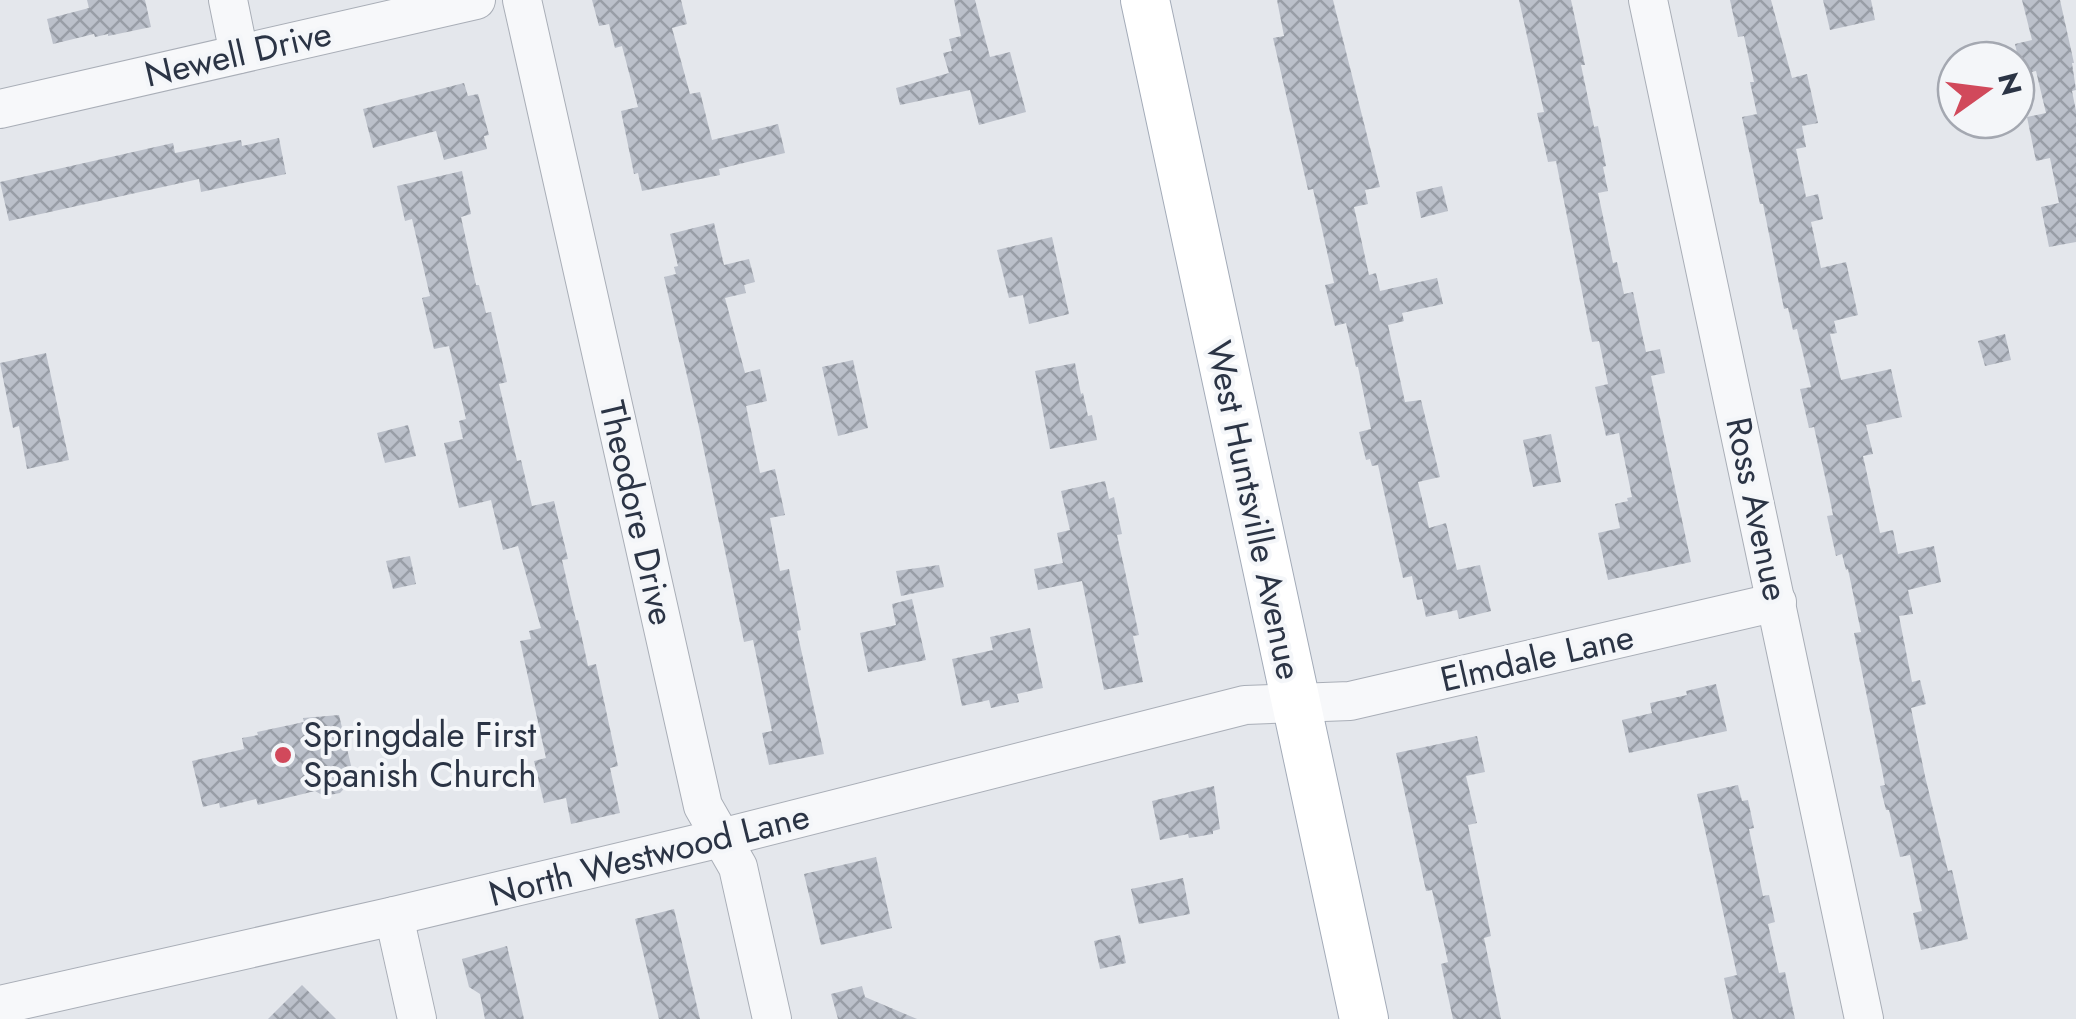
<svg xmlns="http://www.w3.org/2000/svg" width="2076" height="1019" viewBox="0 0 2076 1019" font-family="Jost,sans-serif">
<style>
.building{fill:url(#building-cross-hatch)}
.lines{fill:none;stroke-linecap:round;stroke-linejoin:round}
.minor-casing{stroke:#a9aeb7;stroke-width:40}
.major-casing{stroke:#a3abb8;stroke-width:50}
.minor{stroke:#f7f8fa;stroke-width:38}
.major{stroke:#fff;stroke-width:48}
.poi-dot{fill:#d1495b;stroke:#f4f6f9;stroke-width:4}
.labels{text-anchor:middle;stroke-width:8;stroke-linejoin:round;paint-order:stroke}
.street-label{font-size:35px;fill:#2b3445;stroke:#f4f6f9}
.poi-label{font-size:35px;fill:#2b3445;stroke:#f4f6f9;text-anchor:start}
</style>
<defs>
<pattern id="building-cross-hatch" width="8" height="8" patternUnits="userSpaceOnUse" patternTransform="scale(2.5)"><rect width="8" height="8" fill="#bbc0ca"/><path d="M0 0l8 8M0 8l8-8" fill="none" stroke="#989da6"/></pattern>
</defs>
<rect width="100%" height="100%" fill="#e4e7ec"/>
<!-- building -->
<g class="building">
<path d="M87 0H145L151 27 108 36V34L95 37 94 34 53 44 47 19 89 8Z"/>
<path d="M592 0H681L687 24 672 28 690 94 700 92 712 140 778 124 785 153 719 169 720 175 642 191 638 173 634 174 621 111 638 107 622 46 615 48 609 24 599 26Z"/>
<path d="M954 0H975L990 57 1010 52 1026 112 979 125 970 90 900 105 896 88 949 73 943 53 952 51 949 39 961 36Z"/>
<path d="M1277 0H1333L1380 187 1365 190 1368 204 1354 207 1369 275 1376 273 1380 291 1437 278 1443 304 1402 313 1404 321 1388 325 1405 402 1421 400 1440 477 1418 482 1429 528 1446 523 1457 570 1480 565 1491 611 1459 619 1457 610 1426 617 1422 599 1417 600 1412 576 1403 578 1378 465 1372 466 1370 459 1366 460 1359 432 1371 429 1358 367H1356L1346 323 1335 326 1325 285 1334 283 1313 189 1308 190 1273 38 1284 36Z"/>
<path d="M1519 0H1571L1585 65H1581L1594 127 1598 126 1606 166 1603 167 1608 191 1598 193 1613 263 1617 262 1624 294 1633 292 1646 352 1660 349 1665 373 1651 376 1691 562 1608 580 1598 533 1620 528 1615 504 1628 501 1627 498 1632 497 1619 433 1606 436 1595 387 1608 384 1599 341 1592 342 1556 161 1548 162 1537 113 1544 112Z"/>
<path d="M1730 0H1771L1792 78 1807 74 1818 123 1802 126 1806 147 1796 149 1806 197 1818 194 1823 219 1811 222 1821 268 1846 262 1858 315 1834 321 1837 333 1830 334 1841 380 1891 369 1902 417 1866 425 1873 454 1863 456 1880 533 1893 530 1898 554 1934 546 1941 582 1908 590 1913 614 1899 616 1912 682 1920 680 1926 704 1911 708 1925 776 1948 871 1952 870 1968 939 1921 950 1913 913 1922 911 1910 855 1900 857 1889 810H1886L1880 786 1885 785 1854 633 1861 632 1848 569 1846 570 1842 554 1836 556 1827 516 1833 515 1829 495 1814 427 1809 428 1800 389 1811 387 1797 329 1793 330 1788 308 1784 309 1763 204H1760L1742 117 1757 114 1750 82H1754L1744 36 1738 37Z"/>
<path d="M1823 0H1871L1875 20 1830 30Z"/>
<path d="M2022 0H2060L2074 63H2072L2076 90 2072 91 2076 111V242L2049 247 2041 207 2059 203 2050 158 2036 161 2027 117 2046 113 2036 71 2022 74 2015 44 2032 40Z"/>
<path d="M464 83 468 96 478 94 489 135 484 136 487 149 444 160 436 131 373 148 363 109Z"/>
<path d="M279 138 286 174 201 192 199 179 9 221 0 182 173 143 175 153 241 140 242 146Z"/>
<path d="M462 171 471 214 461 217 476 285H479L486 313 491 312 507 382 499 384 517 461 521 460 532 506 554 501 568 559 562 560 576 620H578L588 666 596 664 618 766 610 768 620 813 571 824 566 798 544 803 534 761 546 758 520 641 531 639 529 631 541 628 518 546 503 550 491 500 459 508 444 443 463 439 459 421 466 419 449 346 434 349 422 298 430 296 412 219 405 221 397 186Z"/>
<path d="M1442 186 1448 211 1421 218 1416 192Z"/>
<path d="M714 223 724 265 749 259 755 282 744 285 746 293 725 298 745 373 760 369 767 401 746 406 760 473 775 469 785 515 770 518 780 571 789 569 801 630 797 631 824 754 769 765 762 733 772 731 753 640 744 642 699 427 664 277 676 274 674 267 678 266 670 234Z"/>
<path d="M1052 237 1069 314 1029 324 1023 295 1009 298 997 250Z"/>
<path d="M2005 334 2011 360 1985 366 1978 341Z"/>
<path d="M46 353 69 460 27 469 19 426 13 428 0 363Z"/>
<path d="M853 360 868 428 838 436 822 367Z"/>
<path d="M1075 363 1081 394 1083 393 1088 416 1092 415 1097 440 1050 449 1035 371Z"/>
<path d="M408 425 416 456 385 463 377 433Z"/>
<path d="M1551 434 1561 482 1533 487 1523 440Z"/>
<path d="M1105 481 1109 499 1114 497 1122 534 1117 535 1139 635 1133 636 1143 682 1104 690 1082 581 1038 590 1034 569 1063 563 1057 533 1070 530 1061 491Z"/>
<path d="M410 556 416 584 393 589 386 561Z"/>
<path d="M939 565 944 587 901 596 896 571Z"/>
<path d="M912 599 926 660 868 672 860 633 896 625 892 604Z"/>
<path d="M1030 628 1043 688 1017 694 1019 702 991 708 989 700 962 706 952 659 993 650 990 637Z"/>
<path d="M1716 684 1727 731 1629 753 1622 720 1652 713 1650 703 1687 695 1686 691Z"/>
<path d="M339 715 354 778 340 793 324 796 315 791 258 805 256 799 220 808 219 803 203 807 192 761 244 749 242 738 258 735 257 732 304 722 303 718Z"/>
<path d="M1477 736 1485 772 1466 776 1477 823 1468 825 1491 936 1484 938 1501 1019H1453L1441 964 1448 962 1432 890 1426 891 1396 753Z"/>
<path d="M1738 785 1742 801 1748 800 1754 828 1749 829 1763 896 1769 895 1775 922 1768 924 1779 973 1785 972 1795 1019H1733L1724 978 1737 975 1697 794Z"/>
<path d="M1214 786 1220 829 1213 831V834L1189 838 1188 834 1160 840 1152 801Z"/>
<path d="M876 857 892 928 821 945 804 874Z"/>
<path d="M1183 878 1190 914 1139 924 1131 889Z"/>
<path d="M674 909 700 1019H659L635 919Z"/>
<path d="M1120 935 1126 963 1100 969 1094 941Z"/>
<path d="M507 946 524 1019H485L480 994 469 987 462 959Z"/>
<path d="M302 985 336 1019H268Z"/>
<path d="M862 986 865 997 917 1019H838L831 994Z"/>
</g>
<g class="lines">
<!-- minor casing -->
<g class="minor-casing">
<g id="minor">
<path d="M228 0 239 54"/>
<path d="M522 0 703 806 738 867 772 1019"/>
<path d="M1648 0 1864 1019"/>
<path d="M0 109 476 0"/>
<path d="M394 916 417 1019"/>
<path d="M0 1005 394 916 721 838 1245 705 1350 701 1777 602"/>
</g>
</g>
<!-- major casing -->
<g class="major-casing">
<path id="major" d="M1145 0 1364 1019"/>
</g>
<!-- minor -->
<use href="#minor" class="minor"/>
<!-- major -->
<use href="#major" class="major"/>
</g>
<!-- markers -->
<circle class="poi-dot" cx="283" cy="755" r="10"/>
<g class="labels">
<!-- street labels -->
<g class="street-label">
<text transform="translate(238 54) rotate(-13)" y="12">Newell Drive</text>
<text transform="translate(1757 509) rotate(78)" y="12">Ross Avenue</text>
<text transform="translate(1254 510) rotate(78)" y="12">West Huntsville Avenue</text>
<text transform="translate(637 513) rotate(77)" y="12">Theodore Drive</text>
<text transform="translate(1537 658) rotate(-13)" y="12">Elmdale Lane</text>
<text transform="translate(649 855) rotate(-14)" y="12">North Westwood Lane</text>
</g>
<!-- poi labels -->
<g class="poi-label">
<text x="303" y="747">Springdale First<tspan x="303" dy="40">Spanish Church</tspan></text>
</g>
</g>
<!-- north arrow -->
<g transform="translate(1986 90) rotate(76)"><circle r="48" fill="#f4f6f9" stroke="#a4a8b1" stroke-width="2.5"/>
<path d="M0-8L18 38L0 25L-18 38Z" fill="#d1495b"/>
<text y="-15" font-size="28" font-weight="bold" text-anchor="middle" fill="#2b3445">N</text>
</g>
</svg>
